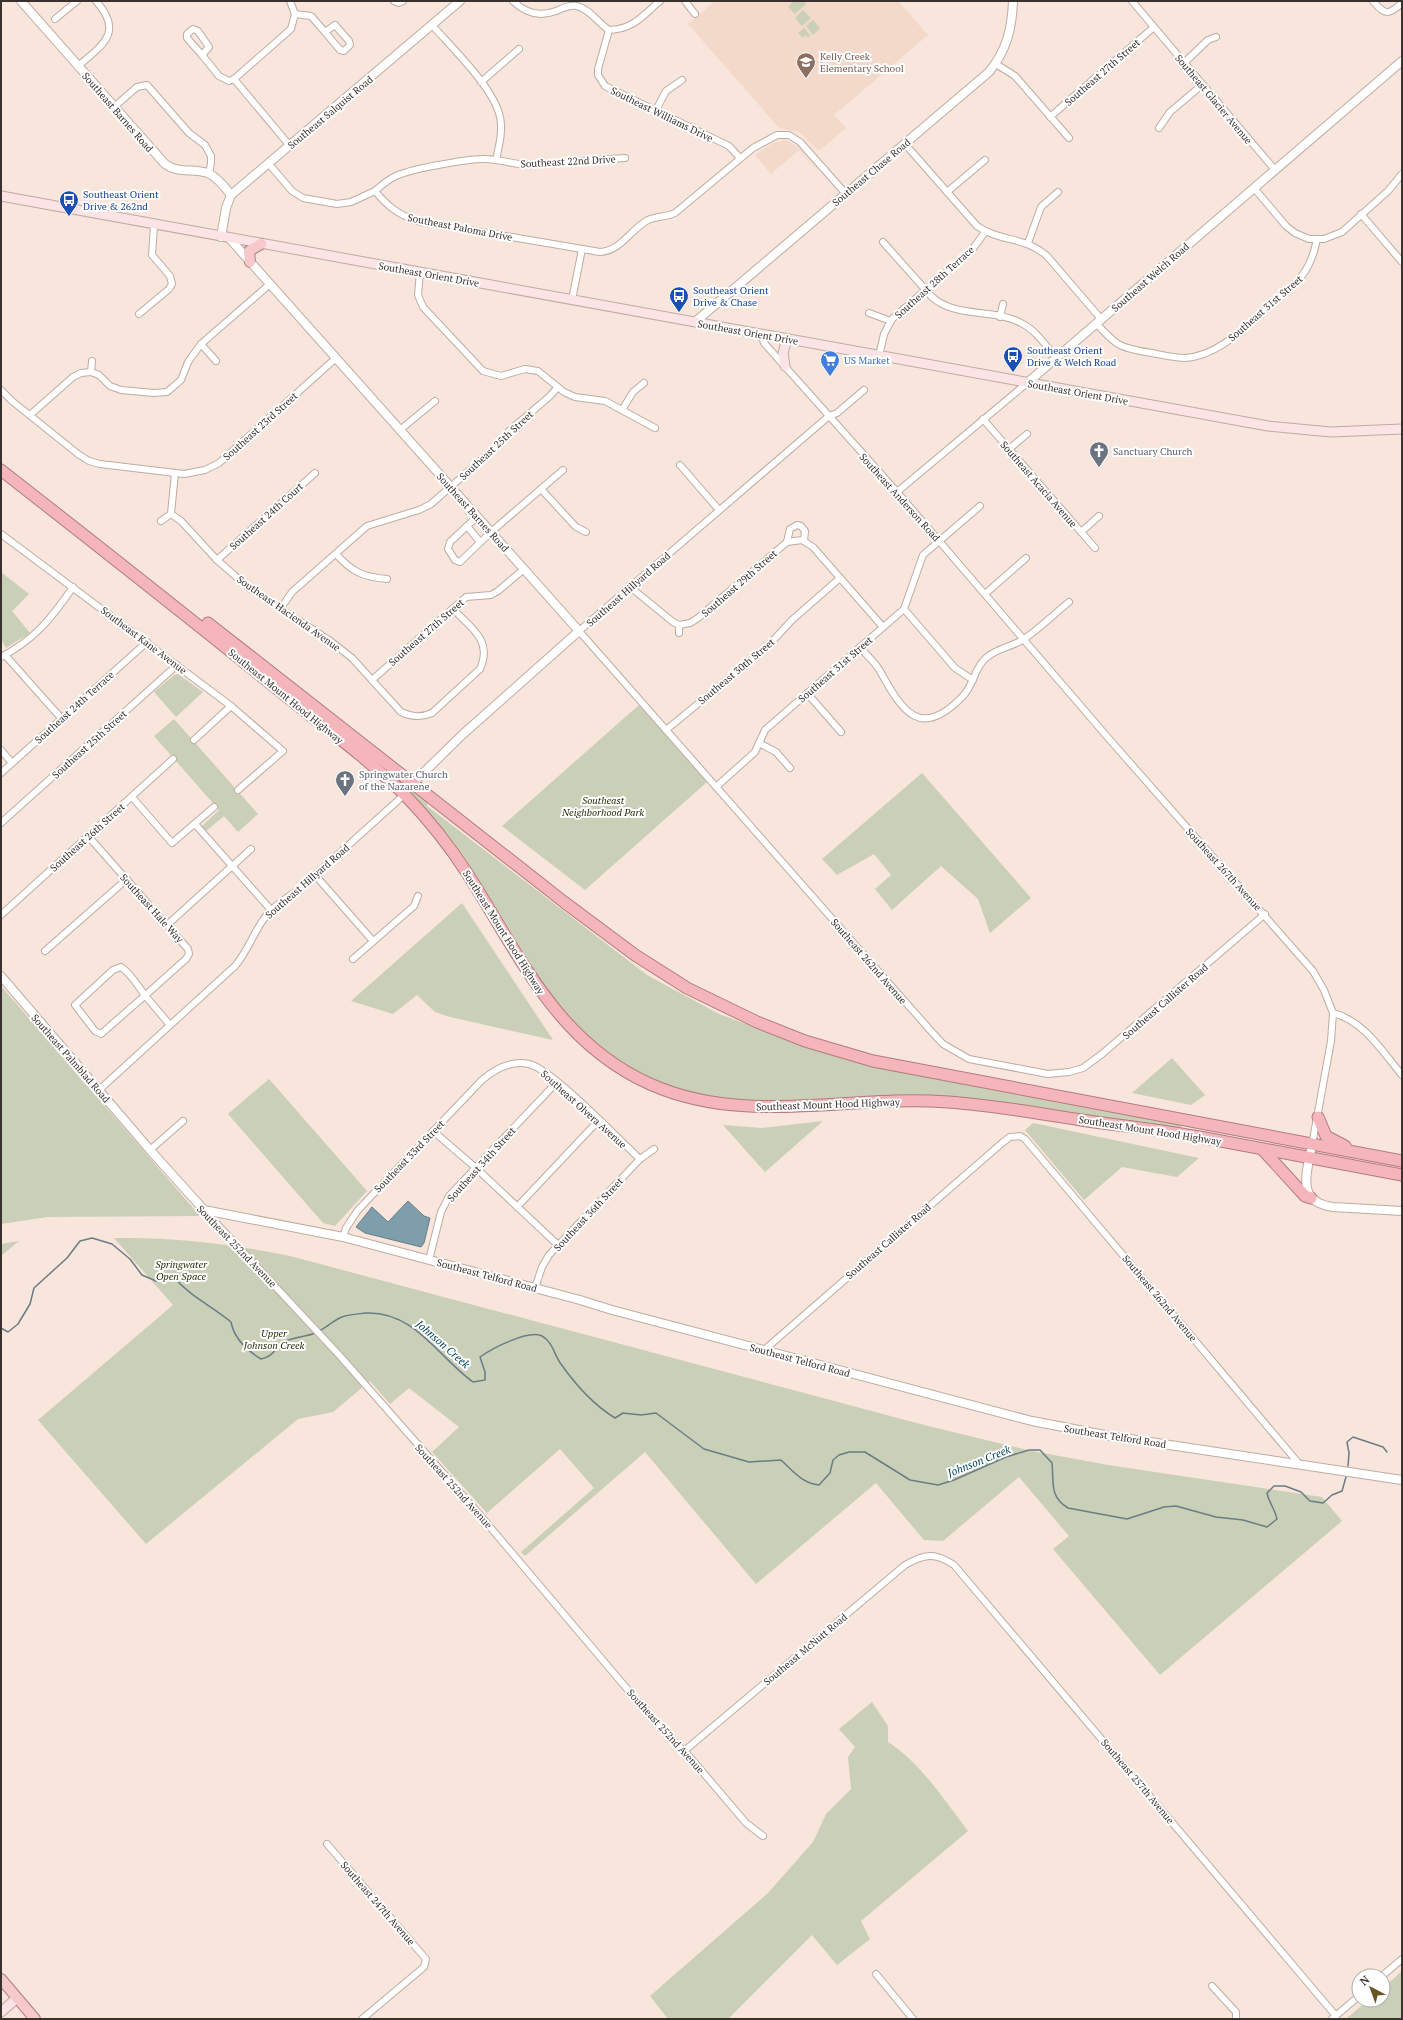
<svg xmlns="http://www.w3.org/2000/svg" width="1403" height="2020" viewBox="0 0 1403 2020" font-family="'PT Serif',serif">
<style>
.built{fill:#f3d9ca}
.green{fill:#cacfb7}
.water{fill:#7f9eac;stroke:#6a7d86}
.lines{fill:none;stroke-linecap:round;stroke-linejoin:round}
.stream{stroke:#6a7d86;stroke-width:1.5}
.minor-casing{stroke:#beaca2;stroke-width:8}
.tertiary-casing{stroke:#beaca2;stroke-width:10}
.secondary-casing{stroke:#beaca2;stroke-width:11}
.primary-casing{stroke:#b17b7e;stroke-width:12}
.trunk-casing{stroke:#b17b7e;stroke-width:13}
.minor{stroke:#fff;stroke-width:6}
.tertiary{stroke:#fff;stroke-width:8}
.secondary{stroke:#fbe3e6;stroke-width:9}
.primary{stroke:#f7c8cc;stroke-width:10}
.trunk{stroke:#f4b6bb;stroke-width:11}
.labels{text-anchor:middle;stroke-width:4;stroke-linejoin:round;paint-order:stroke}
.education-label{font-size:10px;fill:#785e54;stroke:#fff;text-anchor:start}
.street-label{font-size:10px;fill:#38312d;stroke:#fff}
.transit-label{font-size:10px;fill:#164399;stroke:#fff;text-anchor:start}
.shop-label{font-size:10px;fill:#366cbe;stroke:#fff;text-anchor:start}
.worship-label{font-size:10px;fill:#5b616d;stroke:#fff;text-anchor:start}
.park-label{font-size:10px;font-style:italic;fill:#272c07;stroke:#fff}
.water-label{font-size:11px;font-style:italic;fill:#004359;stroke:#fff}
</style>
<rect width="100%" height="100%" fill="#f8e5db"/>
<!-- built -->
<g class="built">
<path d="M715 1H898L928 35 834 115 846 128 819 151 799 132 779 128 688 24Z"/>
<path d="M785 140 797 146 835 191 799 150 771 174 755 155 773 143Z"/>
</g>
<!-- green -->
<g class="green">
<path d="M794 1H803L806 4 795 14 788 7Z"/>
<path d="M803 10 811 18 802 26 795 18Z"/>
<path d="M813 20 820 28 813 35 806 26Z"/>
<path d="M804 28 810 35 808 38 806 35 803 38 798 33Z"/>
<path d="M1 572 29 594 12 611 30 633 6 648 1 639Z"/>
<path d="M178 674 203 692 176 717 154 692 174 675Z"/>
<path d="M639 705 707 782 585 890 502 826Z"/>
<path d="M174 719 258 814 238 832 224 816 205 832 201 827 219 810 154 736Z"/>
<path d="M922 773 1031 898 990 933 978 899 941 866 892 910 875 889 891 875 874 854 837 875 822 859Z"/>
<path d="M412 789 428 801 427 806 647 975 719 1014 809 1047 879 1067 1181 1125V1130C1141 1123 1102 1118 1062 1111 1024 1106 986 1099 947 1097 813 1088 689 1137 579 1029 550 1001 531 964 510 930 494 905 478 877 461 852 445 830 425 810 406 790Z"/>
<path d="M462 903 553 1040 450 1017 435 1012 417 995 393 1014 351 1001Z"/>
<path d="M1 986 200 1216 47 1217 1 1224Z"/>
<path d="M1172 1058 1205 1095 1191 1105 1132 1093Z"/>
<path d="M269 1079 367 1191 335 1226 323 1223 228 1114Z"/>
<path d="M823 1121 765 1172 723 1125 761 1128Z"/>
<path d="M1033 1123 1199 1158 1177 1177 1122 1167 1084 1200 1025 1130Z"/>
<path d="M114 1238C174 1237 232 1244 290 1256L924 1425 1032 1451 1108 1465 1322 1497 1342 1521 1160 1675 1053 1549 1069 1536 1019 1477 943 1541 924 1540 876 1483 756 1584 645 1452 525 1556 521 1552 594 1488 560 1449 487 1513 432 1452 459 1427 409 1388 390 1404 370 1381 333 1412 298 1419 146 1544 38 1420 173 1305Z"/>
<path d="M19 1241 1 1256V1244Z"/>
<path d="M872 1702 888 1726V1742C922 1764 944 1800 968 1831L861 1921 870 1939 837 1965 812 1935 728 2019H668L650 1996 768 1893 813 1842 826 1814 851 1789 848 1757 855 1747 839 1729Z"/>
<path d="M1402 1971V2019H1346L1368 2000H1383V1988Z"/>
</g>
<!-- water -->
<path class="water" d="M408 1201 424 1216 430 1218 424 1243 421 1247 365 1233 356 1227 372 1207 388 1222Z"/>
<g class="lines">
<!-- stream -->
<g class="stream">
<path d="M1 1328 8 1332 18 1324 30 1304 34 1288 67 1258 80 1241 92 1238 112 1244 130 1259 142 1275 156 1281 173 1276C189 1296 212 1306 231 1322 234 1338 248 1351 261 1359 273 1357 275 1348 284 1342 293 1337 306 1337 315 1333"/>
<path d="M319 1331C327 1327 334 1320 342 1317 350 1314 358 1314 366 1313 415 1311 438 1357 473 1382L485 1380V1372L480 1357C491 1349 529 1329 542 1336 553 1342 554 1355 561 1364 575 1384 594 1405 615 1418L623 1413 641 1415 656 1413 704 1449 749 1462 781 1460C793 1471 802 1483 819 1485L830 1473 833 1460 839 1455 849 1452H865L910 1480 938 1485 954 1480 1006 1457 1029 1450H1040L1052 1463C1054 1483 1049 1496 1068 1508L1127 1519 1164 1507 1176 1506 1216 1517 1243 1520 1267 1527 1277 1519C1275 1509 1269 1503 1267 1493L1274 1486H1285L1301 1492 1310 1501 1323 1503 1332 1495 1342 1491 1346 1477"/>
<path d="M1348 1466 1349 1453 1347 1442 1353 1437 1383 1447 1387 1452"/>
</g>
<!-- minor casing -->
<g class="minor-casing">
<g id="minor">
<path d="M394 1 399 3 403 1"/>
<path d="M513 1C525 13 540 17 556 11 563 8 569 5 577 6 590 9 598 23 609 30"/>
<path d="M685 1 695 14"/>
<path d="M1132 1 1275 170"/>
<path d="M1373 1C1386 16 1388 15 1402 3"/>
<path d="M295 14 311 16 325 32"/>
<path d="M55 19 77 1"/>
<path d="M335 25 349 41 350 45 344 51 340 50 325 32Z"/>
<path d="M432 25C452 48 494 88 500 117 503 131 499 146 496 160"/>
<path d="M193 29 198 31 209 47 202 55 187 38V34Z"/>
<path d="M609 30 598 69V75L605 86 729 146 740 158"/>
<path d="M609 30C634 29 642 16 660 1"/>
<path d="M202 55 219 76 229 81 234 79 291 29 295 14 290 1"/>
<path d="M1184 63 1208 40 1216 37"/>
<path d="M996 64 1015 76 1069 138"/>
<path d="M78 66C103 45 124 32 96 1"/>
<path d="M234 79 290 146"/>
<path d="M481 82 519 49"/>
<path d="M114 107 137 87 147 85 189 133 205 145 211 156V163L209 174"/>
<path d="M656 110 666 91 682 80"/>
<path d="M1050 117 1154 27"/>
<path d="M1159 128 1170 112 1202 85"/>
<path d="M905 144 977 226C1000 242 1024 236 1047 256L1101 319"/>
<path d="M269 164 292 191 303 198 337 204 351 202 375 191C387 206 399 215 417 221L600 252C621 251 631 229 648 220 657 216 667 217 675 213L753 148 777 135H789L800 142 846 194"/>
<path d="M1254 188 1286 226 1295 233 1309 239H1324L1342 232 1388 191 1402 174"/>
<path d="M375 191C381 186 387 180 394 177 408 169 468 159 484 159 499 159 512 164 527 165L625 158"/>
<path d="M947 192 985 160"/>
<path d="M1361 214 1402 262"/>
<path d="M883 242 931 296C955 319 994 308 1021 323 1036 330 1046 346 1056 358"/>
<path d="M1028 243 1041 207 1058 192"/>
<path d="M420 272 418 295 423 307 483 371 501 376 525 369 538 371 564 392 575 397 605 401 655 428"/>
<path d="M572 300 582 249"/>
<path d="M869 313 891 321"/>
<path d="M139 314 169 289 172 284 170 276 152 255 154 225"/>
<path d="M1000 317 1003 304"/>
<path d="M1096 323C1117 347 1121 348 1152 353 1163 355 1174 358 1185 358 1218 356 1244 328 1267 308 1294 285 1310 276 1317 239"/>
<path d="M761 334 764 343 897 492 1110 740 1313 971 1324 990 1333 1013 1331 1041 1312 1145"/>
<path d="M201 344 216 361"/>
<path d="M879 356 884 334 892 319 972 250 985 232"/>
<path d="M91 372 92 361"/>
<path d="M1 390 12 401 78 454 89 461 100 464 184 474 205 470 219 463 336 358"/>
<path d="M864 390 837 413 829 416 579 631 930 1030 943 1044 969 1059 1048 1074 1069 1072 1083 1068 1102 1054 1265 914"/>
<path d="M622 410 633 392 644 383"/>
<path d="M30 415 73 377 81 373 91 372 99 375 110 386 121 390 154 393 167 392 181 380 188 362 201 344 270 284"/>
<path d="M983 419 1095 548"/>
<path d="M400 430 435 401"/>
<path d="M1009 449 1027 434"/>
<path d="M680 465 719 510"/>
<path d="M541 489 576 527 586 532"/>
<path d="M897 492 1027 383"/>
<path d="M171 514 181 521 217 560 249 588 329 640 352 658 401 712C412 717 421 718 432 713L480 669C493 640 471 628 453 609"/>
<path d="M161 521 171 514 175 473"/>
<path d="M467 526 477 517"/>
<path d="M1081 532 1099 516"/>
<path d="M1 534 231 706 283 751 238 790"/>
<path d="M480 542 467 526 450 542 448 549 455 560 460 562 491 532 563 470"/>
<path d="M787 542 790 529 797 525 801 526 805 531 804 541"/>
<path d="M336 554C352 572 363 577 387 579"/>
<path d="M217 560 315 473"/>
<path d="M629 586 673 622 679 625"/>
<path d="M985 594 1026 558"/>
<path d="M281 608 292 592 367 526 419 510 431 504 496 447 509 431 550 396 557 388"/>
<path d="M904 609 955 668 973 680"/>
<path d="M679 625 690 623 698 618 787 542 802 540 813 547 883 627"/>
<path d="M679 625V633"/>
<path d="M860 647C866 655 875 662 880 671 903 713 921 740 963 696 974 685 974 668 986 658 997 648 1012 647 1024 639 1040 628 1054 614 1069 602"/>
<path d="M5 655 61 718"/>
<path d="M1 657C34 640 52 618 73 587"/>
<path d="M372 680 466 597 491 595 498 591 524 569"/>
<path d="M807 693 841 732"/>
<path d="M666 730 766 648 792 620 840 578"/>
<path d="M194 740 231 706"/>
<path d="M759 743 776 752 790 768"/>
<path d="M1 750 12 763"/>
<path d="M1 773 147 642"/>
<path d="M716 787 755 752 765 730 904 609 923 555 980 506"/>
<path d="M132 797 172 843 214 807"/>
<path d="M1 823 177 665"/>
<path d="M195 824 271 910"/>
<path d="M88 836 188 949 189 954 186 959 149 992 101 1034 95 1031 75 1005 113 970 121 967C133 975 139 989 148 999L170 1025"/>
<path d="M315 875 373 941"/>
<path d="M1 915 173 759"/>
<path d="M167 925 251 849"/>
<path d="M45 951 127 879"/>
<path d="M353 959 414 906 418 896"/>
<path d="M1333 1013C1364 1021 1382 1051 1402 1075"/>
<path d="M99 1090 235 966C248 951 254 931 266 916 276 903 291 896 303 886L404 795"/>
<path d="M433 1131 476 1168 558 1245"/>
<path d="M150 1150 183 1121"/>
<path d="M517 1207 598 1121"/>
<path d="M204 1210 340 1356 479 1514 656 1723 689 1756 746 1823 763 1836"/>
<path d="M343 1237 346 1228 358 1210 482 1080C495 1069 512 1060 529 1064 552 1069 619 1140 640 1159"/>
<path d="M429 1260 441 1212 449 1196 557 1082"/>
<path d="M535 1288 542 1267 549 1255 640 1159 654 1149"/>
<path d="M763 1351 1002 1143 1010 1137 1020 1136 1025 1139 1300 1465"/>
<path d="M683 1752 905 1565C924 1554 935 1552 954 1565L1336 2016"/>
<path d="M327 1844 426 1959 424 1967 362 2019"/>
<path d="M876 1974 913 2019"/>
<path d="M1382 1976 1402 1959"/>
<path d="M1212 1986 1236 2012V2019"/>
<path d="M1332 2019 1359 1996"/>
</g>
</g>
<!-- tertiary casing -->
<g class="tertiary-casing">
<g id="tertiary">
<path d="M21 1 165 164C179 174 192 168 208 173 217 177 225 187 231 195"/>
<path d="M221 237 226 208 231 195 460 1"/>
<path d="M230 239 579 631 462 735 413 783"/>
<path d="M695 322 989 72C1007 50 1012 28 1013 1"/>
<path d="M1027 383 1402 61"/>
<path d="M1 976 150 1150 204 1210 343 1237 580 1300 612 1310 1032 1421 1110 1436 1402 1480"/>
<path d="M1312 1145C1307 1172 1295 1202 1333 1207L1402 1211"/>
</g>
</g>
<!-- secondary casing -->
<g class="secondary-casing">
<g id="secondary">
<path d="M1 196 1268 426 1331 432 1402 429"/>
<path d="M785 366 783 353 787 339"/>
<path d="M1 2012 17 1998"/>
</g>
</g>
<!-- primary casing -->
<g class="primary-casing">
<g id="primary">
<path d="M250 262 249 251 261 244"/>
<path d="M1 1979 35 2019"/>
</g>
</g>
<!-- trunk casing -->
<g class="trunk-casing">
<g id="trunk">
<path d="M1 470C93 542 185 614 276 688 319 723 365 756 405 795 428 819 449 845 467 873 520 955 556 1042 650 1084 746 1127 848 1094 948 1102 992 1105 1037 1113 1081 1120 1122 1126 1164 1130 1205 1138 1271 1150 1336 1163 1402 1175"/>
<path d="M208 623 564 902 635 955 687 988 757 1022 805 1041 873 1061 1402 1161"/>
<path d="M1318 1117 1326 1136 1345 1146"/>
<path d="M1262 1149 1305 1196 1311 1198"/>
</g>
</g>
<!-- minor -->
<use href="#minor" class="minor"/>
<!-- tertiary -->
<use href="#tertiary" class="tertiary"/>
<!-- secondary -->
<use href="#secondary" class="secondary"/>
<!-- primary -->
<use href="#primary" class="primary"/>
<!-- trunk -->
<use href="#trunk" class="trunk"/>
</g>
<!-- icons -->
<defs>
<g id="school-pin" transform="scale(1)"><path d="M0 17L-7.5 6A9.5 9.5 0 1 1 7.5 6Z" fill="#8d6e63" stroke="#fff"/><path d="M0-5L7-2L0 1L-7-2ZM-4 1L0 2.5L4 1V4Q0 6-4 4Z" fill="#fff"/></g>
<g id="bus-pin" transform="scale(1)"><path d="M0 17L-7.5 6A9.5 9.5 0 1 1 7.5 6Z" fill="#1a4fb4" stroke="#fff"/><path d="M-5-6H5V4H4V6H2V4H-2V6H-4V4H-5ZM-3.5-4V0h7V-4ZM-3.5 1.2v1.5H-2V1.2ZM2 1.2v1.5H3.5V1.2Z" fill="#fff"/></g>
<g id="supermarket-pin" transform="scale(1)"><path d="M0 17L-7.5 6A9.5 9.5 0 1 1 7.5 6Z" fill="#3f7fe0" stroke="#fff"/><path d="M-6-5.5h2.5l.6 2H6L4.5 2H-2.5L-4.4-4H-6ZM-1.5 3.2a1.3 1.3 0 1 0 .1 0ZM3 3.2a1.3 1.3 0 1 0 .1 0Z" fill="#fff"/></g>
<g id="church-pin" transform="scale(1)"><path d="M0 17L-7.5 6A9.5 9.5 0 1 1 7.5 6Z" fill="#6b7280" stroke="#fff"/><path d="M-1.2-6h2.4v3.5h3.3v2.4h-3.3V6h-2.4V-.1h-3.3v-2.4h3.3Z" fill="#fff"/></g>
</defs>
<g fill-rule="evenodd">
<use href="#school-pin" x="806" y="62"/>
<use href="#bus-pin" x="69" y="200"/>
<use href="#bus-pin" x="679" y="296"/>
<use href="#bus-pin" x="1013" y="356"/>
<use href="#supermarket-pin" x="830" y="360"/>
<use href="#church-pin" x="1099" y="451"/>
<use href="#church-pin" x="345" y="780"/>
</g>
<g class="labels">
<!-- education labels -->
<g class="education-label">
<text x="820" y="60">Kelly Creek<tspan x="820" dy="12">Elementary School</tspan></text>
</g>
<!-- street labels -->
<g class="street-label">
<text transform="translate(1102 72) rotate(-41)" y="4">Southeast 27th Street</text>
<text transform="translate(1214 99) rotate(50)" y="4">Southeast Glacier Avenue</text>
<text transform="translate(118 112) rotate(49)" y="4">Southeast Barnes Road</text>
<text transform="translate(330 112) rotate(-40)" y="4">Southeast Salquist Road</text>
<text transform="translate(662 114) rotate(26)" y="4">Southeast Williams Drive</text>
<text transform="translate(568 161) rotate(-3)" y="4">Southeast 22nd Drive</text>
<text transform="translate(871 172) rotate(-40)" y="4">Southeast Chase Road</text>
<text transform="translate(460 227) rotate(11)" y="4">Southeast Paloma Drive</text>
<text transform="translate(429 274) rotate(10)" y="4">Southeast Orient Drive</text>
<text transform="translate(1150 277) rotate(-41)" y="4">Southeast Welch Road</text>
<text transform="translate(934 282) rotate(-42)" y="4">Southeast 28th Terrace</text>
<text transform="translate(1265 308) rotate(-41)" y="4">Southeast 31st Street</text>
<text transform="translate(748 332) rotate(10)" y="4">Southeast Orient Drive</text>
<text transform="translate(1078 392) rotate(10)" y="4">Southeast Orient Drive</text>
<text transform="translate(260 426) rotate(-42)" y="4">Southeast 23rd Street</text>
<text transform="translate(496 445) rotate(-43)" y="4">Southeast 25th Street</text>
<text transform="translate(1039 484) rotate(49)" y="4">Southeast Acacia Avenue</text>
<text transform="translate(900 497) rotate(48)" y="4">Southeast Anderson Road</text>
<text transform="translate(473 512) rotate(48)" y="4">Southeast Barnes Road</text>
<text transform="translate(266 516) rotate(-42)" y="4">Southeast 24th Court</text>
<text transform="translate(739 583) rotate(-41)" y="4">Southeast 29th Street</text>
<text transform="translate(628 589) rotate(-41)" y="4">Southeast Hillyard Road</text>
<text transform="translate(289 613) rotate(35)" y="4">Southeast Hacienda Avenue</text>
<text transform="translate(426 632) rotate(-41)" y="4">Southeast 27th Street</text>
<text transform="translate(144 640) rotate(37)" y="4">Southeast Kane Avenue</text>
<text transform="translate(835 669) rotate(-41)" y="4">Southeast 31st Street</text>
<text transform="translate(736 671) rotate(-40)" y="4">Southeast 30th Street</text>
<text transform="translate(286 696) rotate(39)" y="4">Southeast Mount Hood Highway</text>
<text transform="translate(74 707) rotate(-42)" y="4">Southeast 24th Terrace</text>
<text transform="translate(89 744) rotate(-42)" y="4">Southeast 25th Street</text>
<text transform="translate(87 837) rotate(-42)" y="4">Southeast 26th Street</text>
<text transform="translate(1224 869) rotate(48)" y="4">Southeast 267th Avenue</text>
<text transform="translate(307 881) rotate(-41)" y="4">Southeast Hillyard Road</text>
<text transform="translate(152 908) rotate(48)" y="4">Southeast Hale Way</text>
<text transform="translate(504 932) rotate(58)" y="4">Southeast Mount Hood Highway</text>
<text transform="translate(869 961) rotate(49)" y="4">Southeast 262nd Avenue</text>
<text transform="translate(1165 1001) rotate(-41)" y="4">Southeast Callister Road</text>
<text transform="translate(71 1058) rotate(49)" y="4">Southeast Palmblad Road</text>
<text transform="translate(828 1104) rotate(-2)" y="4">Southeast Mount Hood Highway</text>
<text transform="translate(584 1109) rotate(42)" y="4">Southeast Olvera Avenue</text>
<text transform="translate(1150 1130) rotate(9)" y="4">Southeast Mount Hood Highway</text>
<text transform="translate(409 1156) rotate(-46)" y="4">Southeast 33rd Street</text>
<text transform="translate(481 1164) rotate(-48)" y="4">Southeast 34th Street</text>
<text transform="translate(588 1214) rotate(-47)" y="4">Southeast 36th Street</text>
<text transform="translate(888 1241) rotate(-41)" y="4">Southeast Callister Road</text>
<text transform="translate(237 1246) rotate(46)" y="4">Southeast 252nd Avenue</text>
<text transform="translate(487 1275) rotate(15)" y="4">Southeast Telford Road</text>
<text transform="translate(1160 1298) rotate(50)" y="4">Southeast 262nd Avenue</text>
<text transform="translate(800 1360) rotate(15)" y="4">Southeast Telford Road</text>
<text transform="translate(1115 1436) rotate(9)" y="4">Southeast Telford Road</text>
<text transform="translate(454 1486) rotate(48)" y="4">Southeast 252nd Avenue</text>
<text transform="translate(805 1649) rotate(-40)" y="4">Southeast McNutt Road</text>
<text transform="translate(666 1731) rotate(48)" y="4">Southeast 252nd Avenue</text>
<text transform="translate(1138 1781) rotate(50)" y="4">Southeast 257th Avenue</text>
<text transform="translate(378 1903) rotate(49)" y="4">Southeast 247th Avenue</text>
</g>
<!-- transit labels -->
<g class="transit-label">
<text x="83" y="198">Southeast Orient<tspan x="83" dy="12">Drive &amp; 262nd</tspan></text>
<text x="693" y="294">Southeast Orient<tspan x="693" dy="12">Drive &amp; Chase</tspan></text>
<text x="1027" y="354">Southeast Orient<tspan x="1027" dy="12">Drive &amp; Welch Road</tspan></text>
</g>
<!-- shop labels -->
<g class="shop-label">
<text x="844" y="364">US Market</text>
</g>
<!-- worship labels -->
<g class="worship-label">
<text x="1113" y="455">Sanctuary Church</text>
<text x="359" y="778">Springwater Church<tspan x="359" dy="12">of the Nazarene</tspan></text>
</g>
<!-- park labels -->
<g class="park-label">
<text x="603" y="804">Southeast<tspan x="603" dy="12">Neighborhood Park</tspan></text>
<text x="181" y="1268">Springwater<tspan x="181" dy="12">Open Space</tspan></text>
<text x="274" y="1337">Upper<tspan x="274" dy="12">Johnson Creek</tspan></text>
</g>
<!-- water labels -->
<g class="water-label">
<text transform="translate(443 1344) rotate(41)" y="4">Johnson Creek</text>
<text transform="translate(979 1461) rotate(-22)" y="4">Johnson Creek</text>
</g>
</g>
<!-- border -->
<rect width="1403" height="2020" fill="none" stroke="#38312d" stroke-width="4"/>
<!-- north arrow -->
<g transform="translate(1371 1988) rotate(319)"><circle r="19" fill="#ffffff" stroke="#afadab"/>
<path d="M0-3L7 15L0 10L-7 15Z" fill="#695524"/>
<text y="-6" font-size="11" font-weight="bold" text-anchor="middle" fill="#38312d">N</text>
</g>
</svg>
